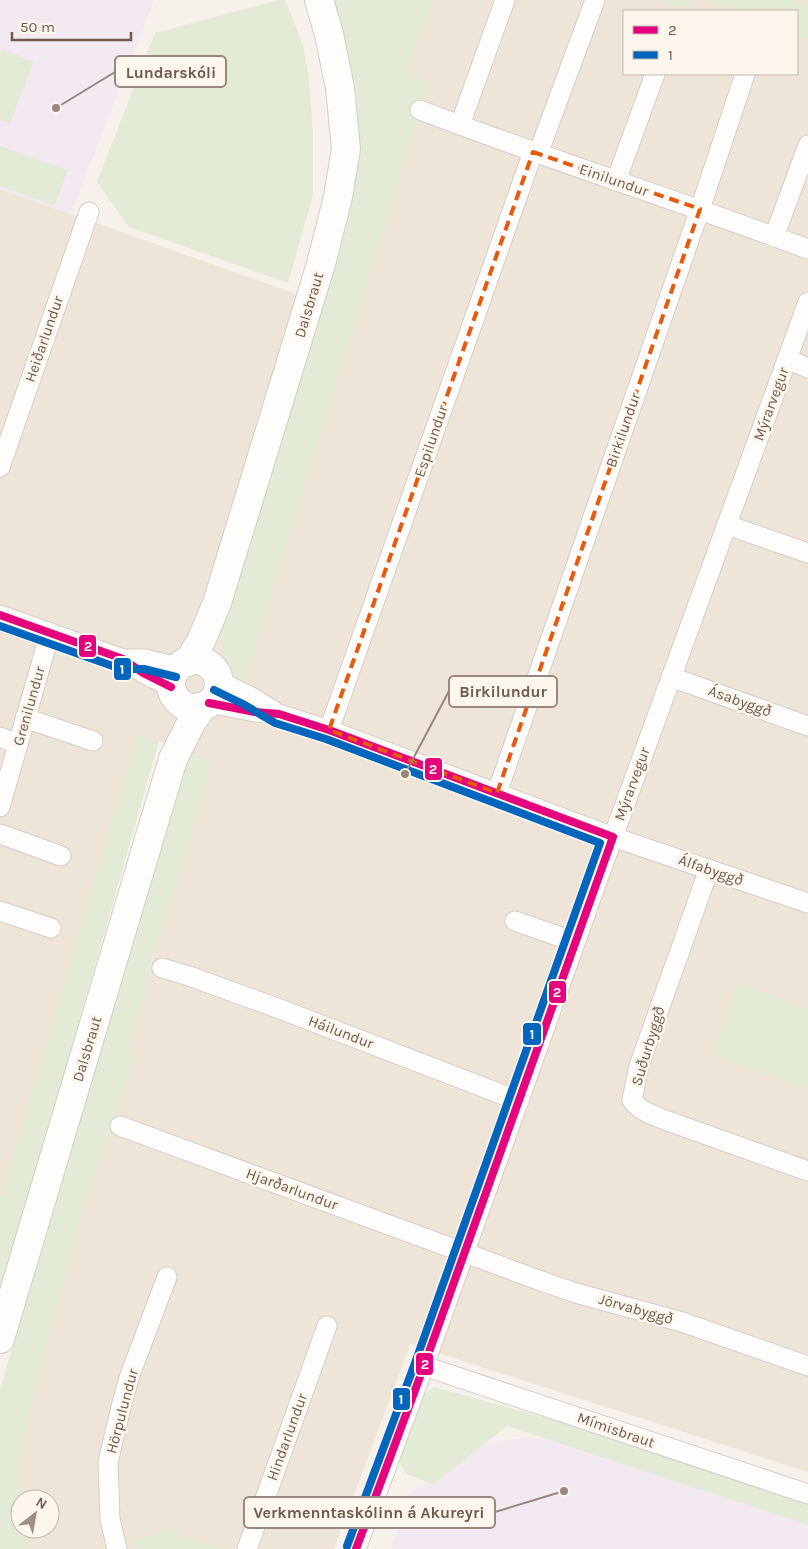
<svg xmlns="http://www.w3.org/2000/svg" width="808" height="1549" viewBox="0 0 808 1549" font-family="Karla,sans-serif">
<style>
.residential{fill:#eee4d8;fill-rule:evenodd}
.education{fill:#f2e9f1}
.green{fill:#e3ebd6}
.lines{fill:none;stroke-linecap:round;stroke-linejoin:round}
.street-casing{stroke:#d5cec9;stroke-width:21}
.secondary-casing{stroke:#d4cec7;stroke-width:30}
.street{stroke:#fefdfc;stroke-width:19}
.secondary{stroke:#fefdfc;stroke-width:28}
.bus-1-casing{stroke:#fdf6ec;stroke-width:11}
.bus-2-casing{stroke:#fdf6ec;stroke-width:11}
.bus-1{stroke:#e5007d;stroke-width:8}
.bus-2{stroke:#0065bd;stroke-width:8}
.marked{fill:none;stroke:#e8590c;stroke-width:4;stroke-dasharray:10 6;stroke-linejoin:round}
.labels{text-anchor:middle;stroke-width:5;stroke-linejoin:round;paint-order:stroke}
.street-label{font-size:15px;fill:#71594d;stroke:#fdf6ec}
.leader{fill:none;stroke:#99867c;stroke-width:2}
.callout-dot{fill:#99867c;stroke:#fdf6ec;stroke-width:2}
.callout{fill:#fdf6ec;stroke:#99867c;stroke-width:2}
.callout-label{font-size:16px;text-anchor:middle;font-weight:bold;fill:#71594d}
.line-badge{stroke:#fdf6ec;stroke-width:2}
.badge-label{font-size:14px;text-anchor:middle;font-weight:bold;fill:#fff}
</style>
<rect width="100%" height="100%" fill="#f6f1ea"/>
<!-- residential -->
<path class="residential" d="M422 0H808V1472L410 1344 334 1549H28L21 1529H50V1499H20V1526L19 1522 20 1457 39 1373 82 1211 136 1053 127 1050 146 991 153 956 189 843 212 762 182 749 138 734 0 1202V189L347 312 394 75ZM624 11H797V74H624Z"/>
<!-- education -->
<g class="education">
<path d="M0 0H154L71 214 0 189Z"/>
<path d="M525 1438H561L808 1522V1549H391L410 1495 419 1484 423 1486 425 1481 460 1454 486 1443Z"/>
</g>
<!-- green -->
<g class="green">
<path d="M278 0H285L303 45 309 81 313 134V195L288 283 129 227 97 182 155 33Z"/>
<path d="M327 0H435L406 72 429 82 247 673 246 683C222 668 223 650 220 624L337 241Z"/>
<path d="M657 0H692L687 11Z"/>
<path d="M706 0H792L808 6V39L797 35V11H735Z"/>
<path d="M2 49 34 62 10 123 0 119V54Z"/>
<path d="M0 146 68 170 54 206 0 186Z"/>
<path d="M138 733 159 741 0 1299V1202Z"/>
<path d="M182 749 212 762 189 843 153 956 146 991 128 1050 136 1053 82 1211 39 1373 20 1457 19 1522 28 1549H0V1391Z"/>
<path d="M738 983 808 1009V1089L712 1054Z"/>
<path d="M434 1387 589 1430 808 1501V1525L507 1426 434 1484 408 1475 398 1461 420 1398Z"/>
<path d="M175 1528 182 1537 225 1549H135L132 1541Z"/>
</g>
<g class="lines">
<!-- street casing -->
<g class="street-casing">
<g id="street">
<path d="M420 110C548 159 679 201 808 249"/>
<path d="M460 125 505 0"/>
<path d="M538 154 595 0"/>
<path d="M616 181 655 74"/>
<path d="M774 237 808 145"/>
<path d="M787 359 808 368"/>
<path d="M0 467 89 212"/>
<path d="M727 525 808 553"/>
<path d="M0 615 123 659 143 673 171 687"/>
<path d="M123 659H145L178 667"/>
<path d="M671 677 808 726"/>
<path d="M218 681 248 695 274 711"/>
<path d="M209 703 255 712 279 714 329 730 613 837 808 903"/>
<path d="M25 718 93 741"/>
<path d="M329 730 533 152"/>
<path d="M0 737 18 744"/>
<path d="M497 793 700 209 745 74"/>
<path d="M0 807 50 633"/>
<path d="M0 834 61 856"/>
<path d="M709 869 639 1066 632 1100C639 1111 653 1115 665 1120L808 1171"/>
<path d="M0 911 51 928"/>
<path d="M515 921 575 942"/>
<path d="M162 968 189 976 280 1009 519 1101"/>
<path d="M120 1126 544 1282 576 1293 682 1322 808 1366"/>
<path d="M424 1366 808 1494"/>
<path d="M117 1549 110 1519 108 1462 122 1403 130 1375 167 1277"/>
<path d="M247 1549 327 1326"/>
<path d="M356 1549 424 1366 604 862 808 302"/>
</g>
</g>
<!-- secondary casing -->
<g class="secondary-casing">
<g id="secondary">
<circle cx="195" cy="684" r="24"/>
<path d="M188 662 201 641 217 603 321 264 338 197 346 149 340 88 329 34 319 0"/>
<path d="M0 1339 173 759 191 723 202 707"/>
</g>
</g>
<!-- street -->
<use href="#street" class="street"/>
<!-- secondary -->
<use href="#secondary" class="secondary"/>
<!-- bus-1 casing -->
<g class="bus-1-casing">
<g id="bus-1">
<path d="M0 615 123 659 143 673 171 687"/>
<path d="M209 703 255 712 279 714 329 730 613 837 424 1366 356 1549"/>
</g>
</g>
<!-- bus-2 casing -->
<g class="bus-2-casing">
<g id="bus-2">
<path d="M0 626 121 669H144L176 677"/>
<path d="M214 690 243 704 275 723 326 739 600 843 415 1363 347 1546"/>
</g>
</g>
<!-- bus-1 -->
<use href="#bus-1" class="bus-1"/>
<!-- bus-2 -->
<use href="#bus-2" class="bus-2"/>
</g>
<!-- marked area -->
<path class="marked" d="M533 152 700 209 497 793 329 730Z"/>
<g class="labels">
<!-- street labels -->
<g class="street-label">
<text transform="translate(614 180) rotate(19)" y="5">Einilundur</text>
<text transform="translate(309 305) rotate(-73)" y="5">Dalsbraut</text>
<text transform="translate(44 339) rotate(-71)" y="5">Heiðarlundur</text>
<text transform="translate(771 404) rotate(-70)" y="5">Mýrarvegur</text>
<text transform="translate(623 430) rotate(-71)" y="5">Birkilundur</text>
<text transform="translate(431 441) rotate(-71)" y="5">Espilundur</text>
<text transform="translate(740 701) rotate(20)" y="5">Ásabyggð</text>
<text transform="translate(29 706) rotate(-74)" y="5">Grenilundur</text>
<text transform="translate(632 784) rotate(-70)" y="5">Mýrarvegur</text>
<text transform="translate(711 870) rotate(19)" y="5">Álfabyggð</text>
<text transform="translate(341 1032) rotate(21)" y="5">Háilundur</text>
<text transform="translate(648 1046) rotate(-73)" y="5">Suðurbyggð</text>
<text transform="translate(87 1049) rotate(-73)" y="5">Dalsbraut</text>
<text transform="translate(292 1189) rotate(20)" y="5">Hjarðarlundur</text>
<text transform="translate(636 1309) rotate(16)" y="5">Jörvabyggð</text>
<text transform="translate(122 1411) rotate(-75)" y="5">Hörpulundur</text>
<text transform="translate(616 1430) rotate(19)" y="5">Mímisbraut</text>
<text transform="translate(287 1437) rotate(-70)" y="5">Hindarlundur</text>
</g>
</g>
<!-- callouts -->
<path class="leader" d="M56 108L115 72M405 774L449 691M564 1491L495 1512"/>
<g class="callout-dot">
<circle cx="56" cy="108" r="5"/>
<circle cx="405" cy="774" r="5"/>
<circle cx="564" cy="1491" r="5"/>
</g>
<g class="callout">
<rect x="115" y="56" width="111" height="31" rx="5"/>
<rect x="449" y="676" width="108" height="31" rx="5"/>
<rect x="244" y="1497" width="251" height="31" rx="5"/>
</g>
<g class="callout-label">
<text x="171" y="78">Lundarskóli</text>
<text x="503" y="697">Birkilundur</text>
<text x="369" y="1518">Verkmenntaskólinn á Akureyri</text>
</g>
<g class="line-badge">
<rect x="78" y="634" width="19" height="24" rx="5" fill="#e5007d"/>
<rect x="113" y="657" width="19" height="24" rx="5" fill="#0065bd"/>
<rect x="424" y="757" width="19" height="24" rx="5" fill="#e5007d"/>
<rect x="548" y="980" width="19" height="24" rx="5" fill="#e5007d"/>
<rect x="522" y="1022" width="20" height="24" rx="5" fill="#0065bd"/>
<rect x="415" y="1352" width="19" height="24" rx="5" fill="#e5007d"/>
<rect x="392" y="1387" width="19" height="24" rx="5" fill="#0065bd"/>
</g>
<g class="badge-label">
<text x="88" y="651">2</text>
<text x="122" y="674">1</text>
<text x="433" y="774">2</text>
<text x="557" y="997">2</text>
<text x="532" y="1039">1</text>
<text x="425" y="1369">2</text>
<text x="401" y="1404">1</text>
</g>
<!-- legend -->
<rect x="623" y="10" width="175" height="65" fill="#fdf6ec" stroke="#c5b7ac"/>
<rect x="633" y="26" width="25" height="8" fill="#e5007d" stroke="#c5b7ac"/>
<text x="668" y="35" font-size="15" fill="#71594d">2</text>
<rect x="633" y="51" width="25" height="8" fill="#0065bd" stroke="#c5b7ac"/>
<text x="668" y="60" font-size="15" fill="#71594d">1</text>
<!-- north arrow -->
<g transform="translate(35 1514) rotate(31)"><circle r="24" fill="#fdf6ec" stroke="#c5b7ac"/>
<path d="M0-4L9 19L0 12L-9 19Z" fill="#a08e84"/>
<text y="-8" font-size="14" font-weight="bold" text-anchor="middle" fill="#71594d">N</text>
</g>
<!-- scale -->
<path d="M12 32v8h119v-8" fill="none" stroke="#71594d" stroke-width="2.5"/>
<text x="20" y="32" font-size="15" fill="#71594d" stroke="#fdf6ec" stroke-width="4" paint-order="stroke">50 m</text>
</svg>
